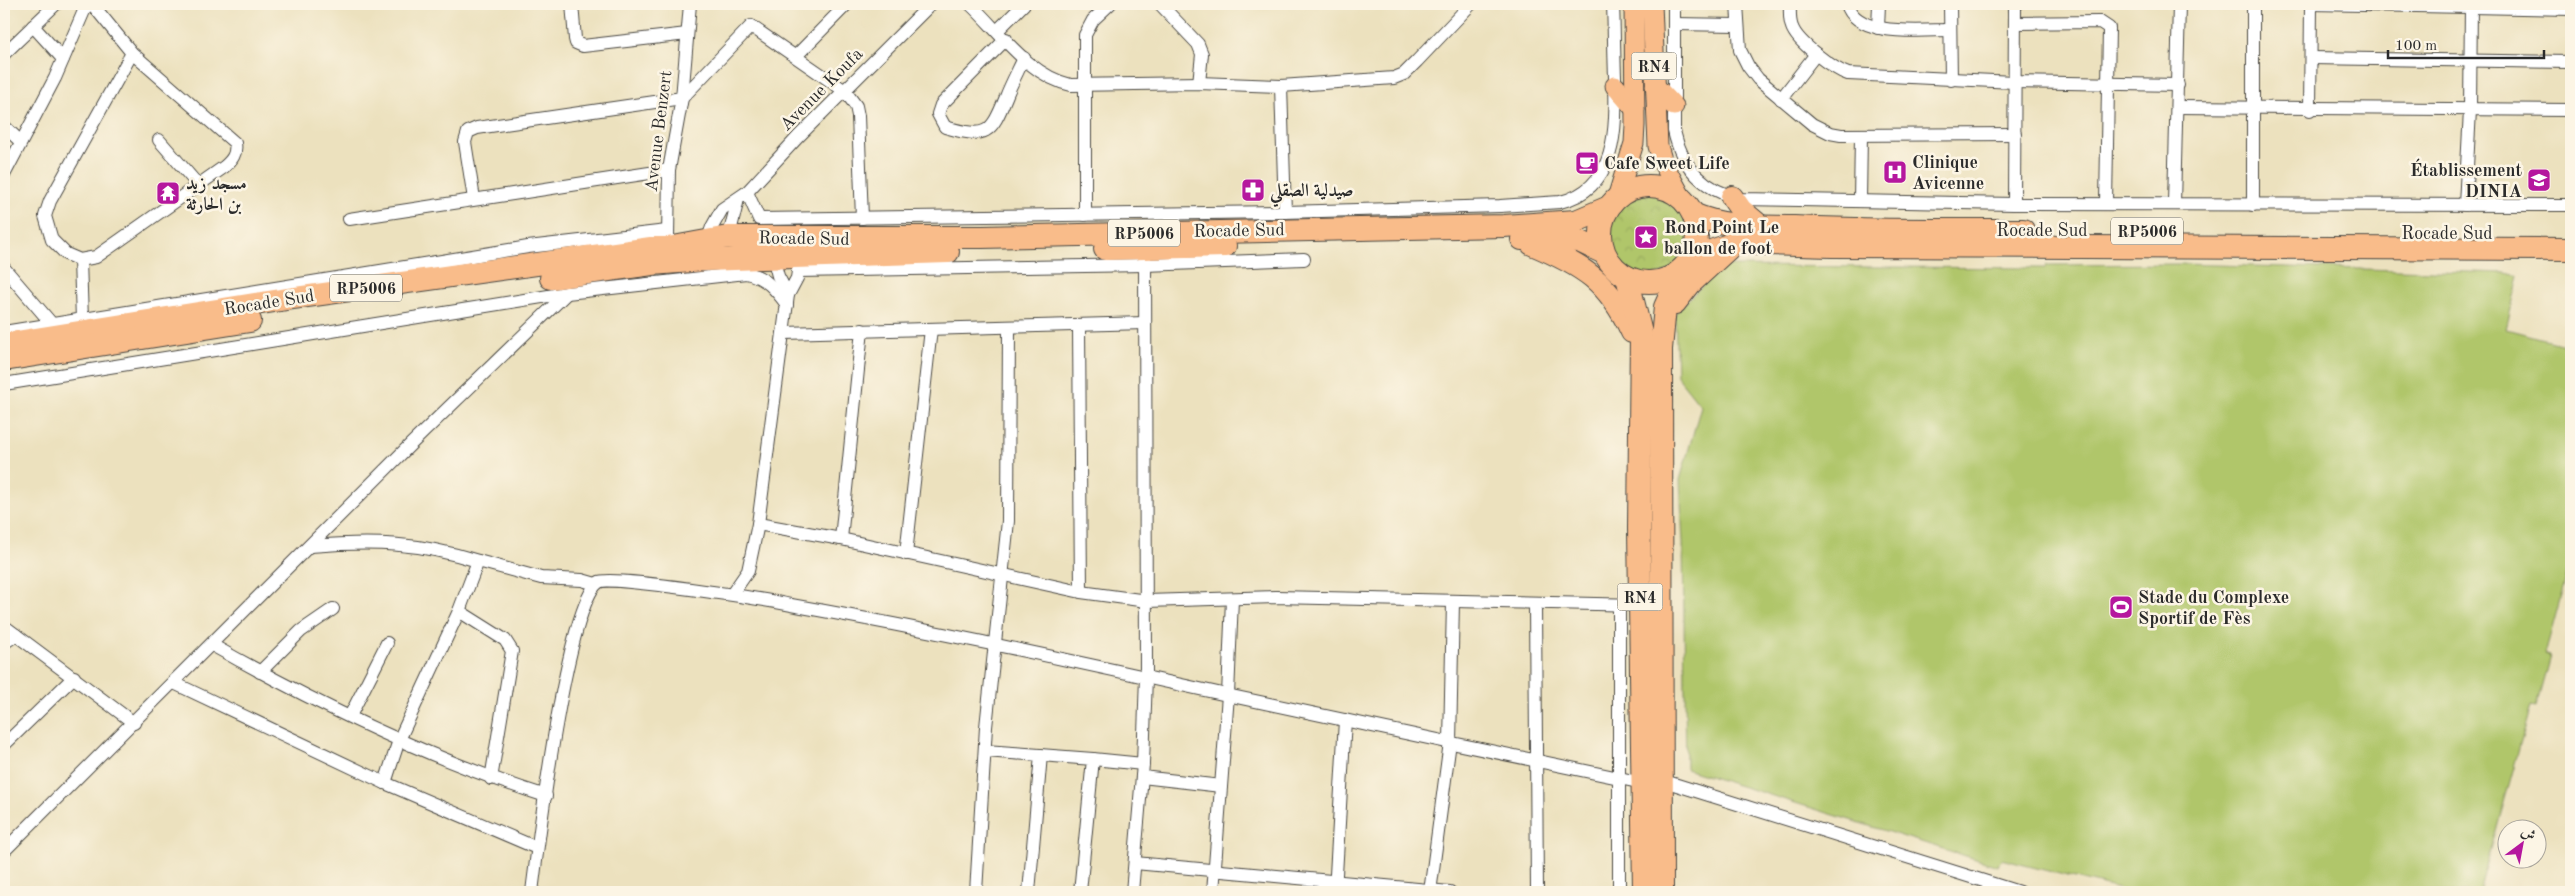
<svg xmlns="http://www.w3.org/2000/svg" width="2575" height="896" viewBox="0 0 2575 896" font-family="'Old Standard TT',Amiri,serif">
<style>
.park{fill:url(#park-crowns);stroke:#6e784b}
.pitch{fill:#b0c66b;stroke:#6e784b}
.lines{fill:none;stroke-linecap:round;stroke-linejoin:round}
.street-casing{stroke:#484641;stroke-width:14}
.primary-casing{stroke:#484641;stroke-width:21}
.highway-casing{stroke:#484641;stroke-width:24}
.street{stroke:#fff;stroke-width:12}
.primary{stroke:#f9bc8a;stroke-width:19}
.highway{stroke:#f9bc8a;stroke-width:22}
.labels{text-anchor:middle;stroke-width:5;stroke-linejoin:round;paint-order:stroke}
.shield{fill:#fcf5e5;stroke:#6a6863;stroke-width:1}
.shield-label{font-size:16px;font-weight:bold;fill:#2b2b2b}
.street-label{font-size:18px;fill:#2b2b2b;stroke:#fcf5e5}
.poi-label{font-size:18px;font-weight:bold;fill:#2b2b2b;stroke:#fcf5e5;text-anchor:start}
</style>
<defs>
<pattern id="park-crowns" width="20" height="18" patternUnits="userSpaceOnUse" patternTransform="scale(1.25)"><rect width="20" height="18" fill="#b0c66b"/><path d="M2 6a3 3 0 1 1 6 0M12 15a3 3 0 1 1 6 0" fill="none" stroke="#98aa5d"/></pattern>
</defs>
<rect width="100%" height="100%" fill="#fcf5e5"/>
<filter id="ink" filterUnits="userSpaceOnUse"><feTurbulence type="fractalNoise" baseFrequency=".02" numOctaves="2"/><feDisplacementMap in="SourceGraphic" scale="10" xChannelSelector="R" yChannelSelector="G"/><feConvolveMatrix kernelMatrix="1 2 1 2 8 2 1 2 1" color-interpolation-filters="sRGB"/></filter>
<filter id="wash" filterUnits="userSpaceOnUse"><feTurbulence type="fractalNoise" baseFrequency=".0096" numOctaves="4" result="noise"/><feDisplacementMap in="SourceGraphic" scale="20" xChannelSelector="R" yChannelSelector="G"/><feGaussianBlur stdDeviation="1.12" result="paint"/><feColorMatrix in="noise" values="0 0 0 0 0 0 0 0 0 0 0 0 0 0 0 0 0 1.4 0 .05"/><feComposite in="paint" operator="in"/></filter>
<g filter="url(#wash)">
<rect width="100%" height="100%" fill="#ece1be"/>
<!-- park -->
<circle class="park" cx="1648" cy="234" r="42"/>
<!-- pitch -->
<path class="pitch" d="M2179 264 2507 273 2519 276 2506 329 2571 346V559L2545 654 2550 656 2536 707 2531 706 2479 892H2130L2001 859 1998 866 1686 769 1683 543 1680 480 1701 406 1677 376 1675 313 1722 266 2045 268 2046 265Z"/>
</g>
<g filter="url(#ink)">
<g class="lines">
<!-- street casing -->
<g class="street-casing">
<g id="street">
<path d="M92 4 132 53 235 143C237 154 232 160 224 167L96 257 80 260 66 254 52 240 45 216 50 201 132 53"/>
<path d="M572 4 575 39 576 43 583 46 687 34"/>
<path d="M970 4C1000 32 1029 76 1071 85L1199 83 1281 86 1394 78 1404 74 1417 61 1471 4"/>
<path d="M1160 4 1198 44 1202 54 1199 83"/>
<path d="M1674 4V131C1682 168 1705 191 1741 199L2014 204 2571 205"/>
<path d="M1737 4 1740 50 1748 66 1758 79 1812 124 1830 133 1841 135 2015 134"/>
<path d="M1790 4C1790 11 1789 20 1792 27 1797 42 1833 69 1848 74L2014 82 2178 85"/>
<path d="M1847 4C1856 38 1922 30 1949 30"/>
<path d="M1950 4 1951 80"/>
<path d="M2253 4V205"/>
<path d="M2311 4 2571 9"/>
<path d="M2015 23 2100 22 2109 28 2106 203"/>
<path d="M1674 24 1737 25"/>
<path d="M33 26 63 59"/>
<path d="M1878 28 1879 4"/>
<path d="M998 30 1024 4"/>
<path d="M1006 39 941 105 938 114 945 127C987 139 991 134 1006 97 1011 84 1018 71 1024 58"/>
<path d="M4 54 56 4"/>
<path d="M796 56 847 4"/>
<path d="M2311 58 2571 62"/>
<path d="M1281 86 1285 212"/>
<path d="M1781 99 1816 54"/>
<path d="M2177 107 2571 110"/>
<path d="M2310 110 2311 4"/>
<path d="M4 126 21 142"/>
<path d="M159 140 198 185"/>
<path d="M4 175 55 78 87 4"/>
<path d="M747 192 759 219 1285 212 1500 206 1560 202C1619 188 1616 125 1615 77 1614 53 1614 28 1613 4"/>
<path d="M474 199 465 142 468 132 477 128 682 98 751 26 845 91 856 106 858 116 862 218"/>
<path d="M1860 201 1861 135"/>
<path d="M2014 204 2015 4"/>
<path d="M2174 204 2179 4"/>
<path d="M2465 205 2470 110 2471 4"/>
<path d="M1085 215V35L1093 20 1110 4"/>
<path d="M349 219 669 170"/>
<path d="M668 238 669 170 682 98 690 4"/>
<path d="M728 240 738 199"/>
<path d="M706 244 712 227 722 209 747 192 798 137 931 4"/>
<path d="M772 253 778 276 788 295"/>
<path d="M80 260 82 320"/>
<path d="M4 268 52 324"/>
<path d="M798 271 1145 265 1304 259"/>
<path d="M1079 326 1081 592"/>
<path d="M4 332 528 247 667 231"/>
<path d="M784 333 1145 323"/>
<path d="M4 384 567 293 746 273C766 277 776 290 787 305"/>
<path d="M758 524 841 539 1081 592 1147 601 1276 597 1640 605"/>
<path d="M841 539 862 330"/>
<path d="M310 546C373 541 417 542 478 561"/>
<path d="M906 554 931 329"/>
<path d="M732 594 748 571 758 524 788 295 797 278 799 265"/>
<path d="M1535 603 1537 892"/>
<path d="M1619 605V892"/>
<path d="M459 611 478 561 541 578 582 580 596 584"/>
<path d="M4 626 134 723"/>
<path d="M4 643 16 635"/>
<path d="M212 645C318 705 429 759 546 796"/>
<path d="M260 672 301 631 333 609"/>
<path d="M174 683 385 783 537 848"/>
<path d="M350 716 387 643"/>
<path d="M4 745 74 677"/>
<path d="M985 751 1093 759 1080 892"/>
<path d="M1093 759 1143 764"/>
<path d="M1142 777 1221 786"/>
<path d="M1661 780 2019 892"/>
<path d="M385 783 399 740 459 611 505 640 512 651 491 779"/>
<path d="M4 851 411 444 567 293"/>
<path d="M1135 863 1450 892"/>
<path d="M532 892C538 845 567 602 599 582 610 575 768 600 791 605 937 631 1083 663 1227 695 1366 725 1504 754 1643 783"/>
<path d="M976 892 986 727 1008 521 1009 327"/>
<path d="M1029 892 1041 755"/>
<path d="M1132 892 1143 764 1146 676 1145 248"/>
<path d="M1213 892 1228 695 1232 599"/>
<path d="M1335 892 1345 720"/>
<path d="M1430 892 1450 742 1453 602"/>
</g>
</g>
<!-- primary casing -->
<g class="primary-casing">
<g id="primary">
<path d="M1652 4 1658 146 1663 163 1684 202"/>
<path d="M1615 86 1635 109"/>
<path d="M1655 86 1674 106"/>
<path d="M1617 198 1634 143 1635 125 1634 4"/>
</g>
</g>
<!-- highway casing -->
<g class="highway-casing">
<g id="highway">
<circle cx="1649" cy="234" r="48"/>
<path d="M1732 197 1741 210 1760 226"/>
<path d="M1693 214C1725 228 1759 226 1794 227 1870 231 1946 230 2023 230"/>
<path d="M1522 239 1579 241 1604 253"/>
<path d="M1532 244C1584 266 1608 281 1632 332"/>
<path d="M1105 249 1225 246"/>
<path d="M1691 258 1734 243 1832 246 2571 249"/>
<path d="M1627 277 1641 333 1639 528 1644 892"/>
<path d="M551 278 652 264 705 260 948 252"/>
<path d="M1675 303 1690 284 1728 249"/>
<path d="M4 344 287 299 651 248H668L728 237H982L1504 226 1576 221 1609 207"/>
<path d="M4 360 250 321"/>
<path d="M1662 892 1661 349 1665 307 1682 269"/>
</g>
</g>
<!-- street -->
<use href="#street" class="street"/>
<!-- primary -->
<use href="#primary" class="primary"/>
<!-- highway -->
<use href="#highway" class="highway"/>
</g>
</g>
<!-- icons -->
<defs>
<g id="cafe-square" transform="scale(1.25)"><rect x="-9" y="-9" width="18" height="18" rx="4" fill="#b5179e" stroke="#fcf5e5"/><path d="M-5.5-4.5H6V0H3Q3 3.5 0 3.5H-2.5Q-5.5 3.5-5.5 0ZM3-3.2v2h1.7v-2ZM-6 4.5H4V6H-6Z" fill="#fff"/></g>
<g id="hospital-square" transform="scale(1.25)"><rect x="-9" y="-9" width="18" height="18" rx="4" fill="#b5179e" stroke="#fcf5e5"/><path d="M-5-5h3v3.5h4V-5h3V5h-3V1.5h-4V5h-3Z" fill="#fff"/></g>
<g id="school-square" transform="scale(1.25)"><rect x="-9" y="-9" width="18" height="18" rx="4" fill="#b5179e" stroke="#fcf5e5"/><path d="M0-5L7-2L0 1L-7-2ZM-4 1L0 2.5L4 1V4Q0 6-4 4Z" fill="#fff"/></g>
<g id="pharmacy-square" transform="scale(1.25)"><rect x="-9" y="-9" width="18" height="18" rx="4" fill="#b5179e" stroke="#fcf5e5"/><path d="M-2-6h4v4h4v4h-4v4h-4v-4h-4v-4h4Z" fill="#fff"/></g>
<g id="temple-square" transform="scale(1.25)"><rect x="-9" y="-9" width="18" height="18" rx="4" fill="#b5179e" stroke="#fcf5e5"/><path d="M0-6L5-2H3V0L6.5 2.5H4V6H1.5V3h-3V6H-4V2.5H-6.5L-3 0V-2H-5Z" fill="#fff"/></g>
<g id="sight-square" transform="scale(1.25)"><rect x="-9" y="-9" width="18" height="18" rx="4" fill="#b5179e" stroke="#fcf5e5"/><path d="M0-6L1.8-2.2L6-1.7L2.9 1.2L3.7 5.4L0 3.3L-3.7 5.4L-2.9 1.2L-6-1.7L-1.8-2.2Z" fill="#fff"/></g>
<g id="stadium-square" transform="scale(1.25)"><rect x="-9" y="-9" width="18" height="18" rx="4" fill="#b5179e" stroke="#fcf5e5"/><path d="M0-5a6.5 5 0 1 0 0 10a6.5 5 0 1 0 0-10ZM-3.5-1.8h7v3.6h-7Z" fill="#fff"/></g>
</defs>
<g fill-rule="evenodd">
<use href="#cafe-square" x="1587" y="163"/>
<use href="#hospital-square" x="1895" y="172"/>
<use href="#school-square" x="2539" y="180"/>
<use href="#pharmacy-square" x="1253" y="190"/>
<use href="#temple-square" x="168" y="193"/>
<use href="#sight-square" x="1646" y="237"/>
<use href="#stadium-square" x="2121" y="607"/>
</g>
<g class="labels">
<!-- shield labels -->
<g class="shield">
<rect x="1631.5" y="52.5" width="45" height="27" rx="4"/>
<rect x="2111" y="217.5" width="72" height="27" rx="4"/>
<rect x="1108" y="219.5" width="72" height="27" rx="4"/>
<rect x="330" y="274.5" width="72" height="27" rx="4"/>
<rect x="1617.5" y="583.5" width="45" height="27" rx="4"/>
</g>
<g class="shield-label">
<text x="1654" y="72">RN4</text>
<text x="2147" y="237">RP5006</text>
<text x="1144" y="239">RP5006</text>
<text x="366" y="294">RP5006</text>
<text x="1640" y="603">RN4</text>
</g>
<!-- street labels -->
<g class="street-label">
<text transform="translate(821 89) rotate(-45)" y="6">Avenue Koufa</text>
<text transform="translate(658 131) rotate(-83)" y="6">Avenue Benzert</text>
<text transform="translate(1239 230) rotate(-1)" y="6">Rocade Sud</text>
<text x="2042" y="236">Rocade Sud</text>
<text x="2447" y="239">Rocade Sud</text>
<text transform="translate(804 238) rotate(1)" y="6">Rocade Sud</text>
<text transform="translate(269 302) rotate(-9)" y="6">Rocade Sud</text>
</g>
<!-- poi labels -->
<g class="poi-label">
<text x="1912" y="168">Clinique<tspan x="1912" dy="21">Avicenne</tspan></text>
<text x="1604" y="169">Cafe Sweet Life</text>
<text x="2522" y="176" text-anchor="end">Établissement<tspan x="2522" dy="21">DINIA</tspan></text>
<text x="186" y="189">مسجد زيد<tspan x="186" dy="21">بن الحارثة</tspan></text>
<text x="1270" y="196">صيدلية الصقلي</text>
<text x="1664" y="233">Rond Point Le<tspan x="1664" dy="21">ballon de foot</tspan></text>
<text x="2138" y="603">Stade du Complexe<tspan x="2138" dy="21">Sportif de Fès</tspan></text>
</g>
</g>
<!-- margin -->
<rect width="2575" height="896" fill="none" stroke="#fcf5e5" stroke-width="20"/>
<!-- north arrow -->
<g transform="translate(2522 844) rotate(32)"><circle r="24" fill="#fcf5e5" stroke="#a8a49b"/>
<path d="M0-4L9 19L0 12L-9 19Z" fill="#b5179e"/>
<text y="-8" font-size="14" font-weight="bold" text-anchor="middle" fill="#2b2b2b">ش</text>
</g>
<!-- scale -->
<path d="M2388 50v8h156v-8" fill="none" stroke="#2b2b2b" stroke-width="2.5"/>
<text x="2395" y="50" font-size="15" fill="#2b2b2b" stroke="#fcf5e5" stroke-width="4" paint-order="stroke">100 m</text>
</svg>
